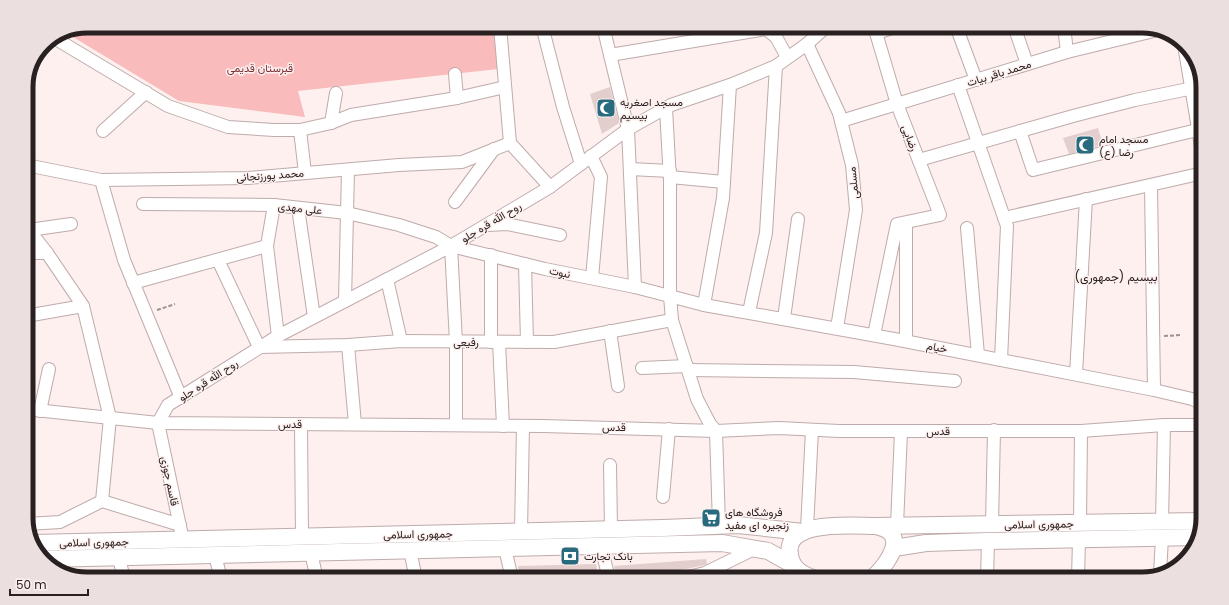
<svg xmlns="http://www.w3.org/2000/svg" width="1229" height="605" viewBox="0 0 1229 605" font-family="Poppins,Vazirmatn,sans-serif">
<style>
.green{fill:#f9bbbb}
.building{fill:#e3cece}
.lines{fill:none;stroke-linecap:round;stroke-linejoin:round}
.minor-casing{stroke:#bfabab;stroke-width:14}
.major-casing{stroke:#bfabab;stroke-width:18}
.path{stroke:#9c9291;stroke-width:2;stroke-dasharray:4 2;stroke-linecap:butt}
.minor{stroke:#fff;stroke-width:12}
.major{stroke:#fff;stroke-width:16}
.labels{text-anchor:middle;stroke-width:3;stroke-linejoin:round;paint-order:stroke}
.park-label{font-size:11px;fill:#7a3035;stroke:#fdf0ef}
.street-label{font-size:11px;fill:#292121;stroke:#fdf0ef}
.poi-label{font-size:11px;fill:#292121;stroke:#fdf0ef;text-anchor:start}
.neighbourhood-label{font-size:12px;fill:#292121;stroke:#fdf0ef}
.rim{fill:none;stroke:#292121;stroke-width:5}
</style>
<rect width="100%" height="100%" fill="#fdf0ef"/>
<!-- green -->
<path class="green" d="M87 26H493L498 69 298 91 305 117 179 101 68 34Z"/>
<!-- building -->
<g class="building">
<path d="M610 87 619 123 602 134 590 94Z"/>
<path d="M1098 128 1103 145 1069 154 1063 138Z"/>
<path d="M706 559 707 564 705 565 640 579H617L614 566Z"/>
<path d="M596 564 599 579H520L518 566Z"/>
</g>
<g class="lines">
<!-- minor casing -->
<g class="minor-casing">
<g id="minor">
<path d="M500 26 510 143 550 187"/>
<path d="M542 26 563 107 581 164"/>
<path d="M603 26 628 129 635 287"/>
<path d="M874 26 897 104 940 215 897 224 874 335"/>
<path d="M956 26 976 80"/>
<path d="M1014 26 1027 64"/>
<path d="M1064 26 1067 52"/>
<path d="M876 33 899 26"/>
<path d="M56 39 168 106 228 127 274 130H300L331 123 351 115 457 98 505 87"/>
<path d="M807 44 839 113 852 165 856 210 837 328"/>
<path d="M1184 45 1203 158"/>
<path d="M610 55 766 29 776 37 787 57"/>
<path d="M455 74 457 98"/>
<path d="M958 85 1007 226 1001 360"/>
<path d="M666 108 670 181V296L672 320 697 399 710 424 716 431 719 525"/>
<path d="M841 121 1067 52 1158 30"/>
<path d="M331 123 336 93"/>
<path d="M300 130 305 173"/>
<path d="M103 131 146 92"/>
<path d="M1020 131 1033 170 1197 130"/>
<path d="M591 156 601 177 592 278"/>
<path d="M919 160 1073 116 1135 100 1203 86"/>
<path d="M26 165 101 180 248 178 399 165 462 162 510 143"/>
<path d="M630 169 670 171"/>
<path d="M670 177 724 182"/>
<path d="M101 180 124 260 181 398"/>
<path d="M1151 185 1154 390"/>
<path d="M455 202 494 149"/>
<path d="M143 204 274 205 347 213 399 225 436 237 451 246 545 269 635 287 704 305 894 339 1154 390 1192 399 1203 404"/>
<path d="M274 205 267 246 278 336"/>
<path d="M298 208 314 317"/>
<path d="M1004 218 1203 173"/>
<path d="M906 223V341"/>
<path d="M488 225 507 224 560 235"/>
<path d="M26 226 47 253 83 306 110 418 102 501"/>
<path d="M967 228 978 355"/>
<path d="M29 230 71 224"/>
<path d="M451 246 456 342V425"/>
<path d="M26 253H47"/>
<path d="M491 255V342"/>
<path d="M218 260 259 347 348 345 401 341 554 342 672 320"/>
<path d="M525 264 527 342"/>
<path d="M387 279 401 341"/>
<path d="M133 283 267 246"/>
<path d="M345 301 348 170"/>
<path d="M704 305 723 198 730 85"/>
<path d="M749 312 766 233 776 66"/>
<path d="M26 316 83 306"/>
<path d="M784 318 798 219"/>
<path d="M610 331 618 386"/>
<path d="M499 342 503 426"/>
<path d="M348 345 355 424"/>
<path d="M642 368 687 366"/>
<path d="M688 370 854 372 955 381"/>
<path d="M1076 374 1086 199"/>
<path d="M26 409 158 423 543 426 716 431 779 428 839 431H1081L1164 425H1203"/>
<path d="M40 411 49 369"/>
<path d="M158 423 168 405 278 336 451 246 550 187 628 129 671 105 730 85 776 66 807 44 827 26"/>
<path d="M158 423 181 531"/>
<path d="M301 424 302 537"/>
<path d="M610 465 611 529"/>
<path d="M663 497 669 429"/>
<path d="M1162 522 1164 425"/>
<path d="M1080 523 1081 431"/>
<path d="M27 524 60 522 102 501 180 525"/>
<path d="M992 524 994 430"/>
<path d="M897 525 901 432"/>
<path d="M807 529 812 430"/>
<path d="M521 531 523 426"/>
<path d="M601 546 609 579"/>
<path d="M505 548 512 579"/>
<path d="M410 550 416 579"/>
<path d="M311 553 317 579"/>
<path d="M215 555 221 579"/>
<path d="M119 558 124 579"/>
<path d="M1160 573 1162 538"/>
<path d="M679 579 705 573 756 548"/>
<path d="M987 579 988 541"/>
<path d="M1078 579 1079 539"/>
</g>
</g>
<!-- major casing -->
<g class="major-casing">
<g id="major">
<path d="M875 526 1202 521"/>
<path d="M33 543 663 528 738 525 803 532"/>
<path d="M894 548 926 543 988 541 1199 537"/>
<path d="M45 559 722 543 768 551 793 565"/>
<path d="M815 579C802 574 792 569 790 555 783 519 853 526 875 526 912 533 887 564 872 579"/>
</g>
</g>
<!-- path -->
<g class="path">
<path d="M157 310 175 304"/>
<path d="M1164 336 1181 335"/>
</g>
<!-- minor -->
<use href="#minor" class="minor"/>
<!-- major -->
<use href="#major" class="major"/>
</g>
<!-- icons -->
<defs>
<g id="mosque-square" transform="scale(1)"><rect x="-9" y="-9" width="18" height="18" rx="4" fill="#296b7e" stroke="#fdf0ef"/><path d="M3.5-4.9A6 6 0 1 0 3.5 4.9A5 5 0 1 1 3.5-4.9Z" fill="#fff"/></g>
<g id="supermarket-square" transform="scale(1)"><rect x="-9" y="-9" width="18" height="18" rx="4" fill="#296b7e" stroke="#fdf0ef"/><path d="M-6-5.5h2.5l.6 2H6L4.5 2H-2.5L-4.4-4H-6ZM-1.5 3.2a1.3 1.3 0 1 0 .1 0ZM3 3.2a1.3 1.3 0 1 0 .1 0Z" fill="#fff"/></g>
<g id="bank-square" transform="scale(1)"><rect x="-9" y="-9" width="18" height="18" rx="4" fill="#296b7e" stroke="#fdf0ef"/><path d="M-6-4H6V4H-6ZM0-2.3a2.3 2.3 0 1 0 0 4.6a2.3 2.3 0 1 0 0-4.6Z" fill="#fff"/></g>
</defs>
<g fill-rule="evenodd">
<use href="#mosque-square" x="606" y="108"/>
<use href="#mosque-square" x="1085" y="145"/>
<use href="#supermarket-square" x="711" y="518"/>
<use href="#bank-square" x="570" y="556"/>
</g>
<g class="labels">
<!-- park labels -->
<g class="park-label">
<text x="260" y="72">قبرستان قدیمى</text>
</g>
<!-- street labels -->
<g class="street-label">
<text transform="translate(999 73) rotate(-17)" y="4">محمد باقر بیات</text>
<text transform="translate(910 138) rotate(69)" y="4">رضایی</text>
<text transform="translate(270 175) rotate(-4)" y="4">محمد پورزنجانی</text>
<text transform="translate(853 183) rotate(-96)" y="4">مسلمی</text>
<text transform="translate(300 208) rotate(6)" y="4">علی مهدی</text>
<text transform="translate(491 222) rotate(-31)" y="4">روح الله قره جلو</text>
<text transform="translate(560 272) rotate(12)" y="4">نبوت</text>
<text x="466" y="346">رفیعی</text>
<text transform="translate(937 347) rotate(11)" y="4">خیام</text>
<text transform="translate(208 380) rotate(-33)" y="4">روح الله قره جلو</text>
<text x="290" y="428">قدس</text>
<text transform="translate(614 427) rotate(1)" y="4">قدس</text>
<text transform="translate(938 431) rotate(-1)" y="4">قدس</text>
<text transform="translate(170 481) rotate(78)" y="4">قاسم جوزی</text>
<text transform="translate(1039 524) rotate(-1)" y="4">جمهوری اسلامی</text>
<text transform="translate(418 534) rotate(-1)" y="4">جمهوری اسلامی</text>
<text transform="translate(94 542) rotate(-1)" y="4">جمهوری اسلامی</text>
</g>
<!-- poi labels -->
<g class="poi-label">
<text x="620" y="106">مسجد اصغریه<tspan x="620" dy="13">بیسیم</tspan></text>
<text x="1099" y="143">مسجد امام<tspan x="1099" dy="13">رضا (ع)</tspan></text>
<text x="725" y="516">فروشگاه های<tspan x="725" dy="13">زنجیره ای مفید</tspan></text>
<text x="584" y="560">بانک تجارت</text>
</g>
<!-- neighbourhood labels -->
<g class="neighbourhood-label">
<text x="1116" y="281">(بیسیم (جمهوری</text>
</g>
</g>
<!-- crop -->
<path d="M0 0H1229V605H0ZM87 33H1142A54 54 0 0 1 1196 87V518A54 54 0 0 1 1142 572H87A54 54 0 0 1 33 518V87A54 54 0 0 1 87 33Z" fill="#ecdfdf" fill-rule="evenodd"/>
<path class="rim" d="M87 33H1142A54 54 0 0 1 1196 87V518A54 54 0 0 1 1142 572H87A54 54 0 0 1 33 518V87A54 54 0 0 1 87 33Z"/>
<!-- scale -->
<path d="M10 589v6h78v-6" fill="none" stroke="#292121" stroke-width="2"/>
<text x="16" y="589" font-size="12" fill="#292121" stroke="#fdf0ef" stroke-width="3" paint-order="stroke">50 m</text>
</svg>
